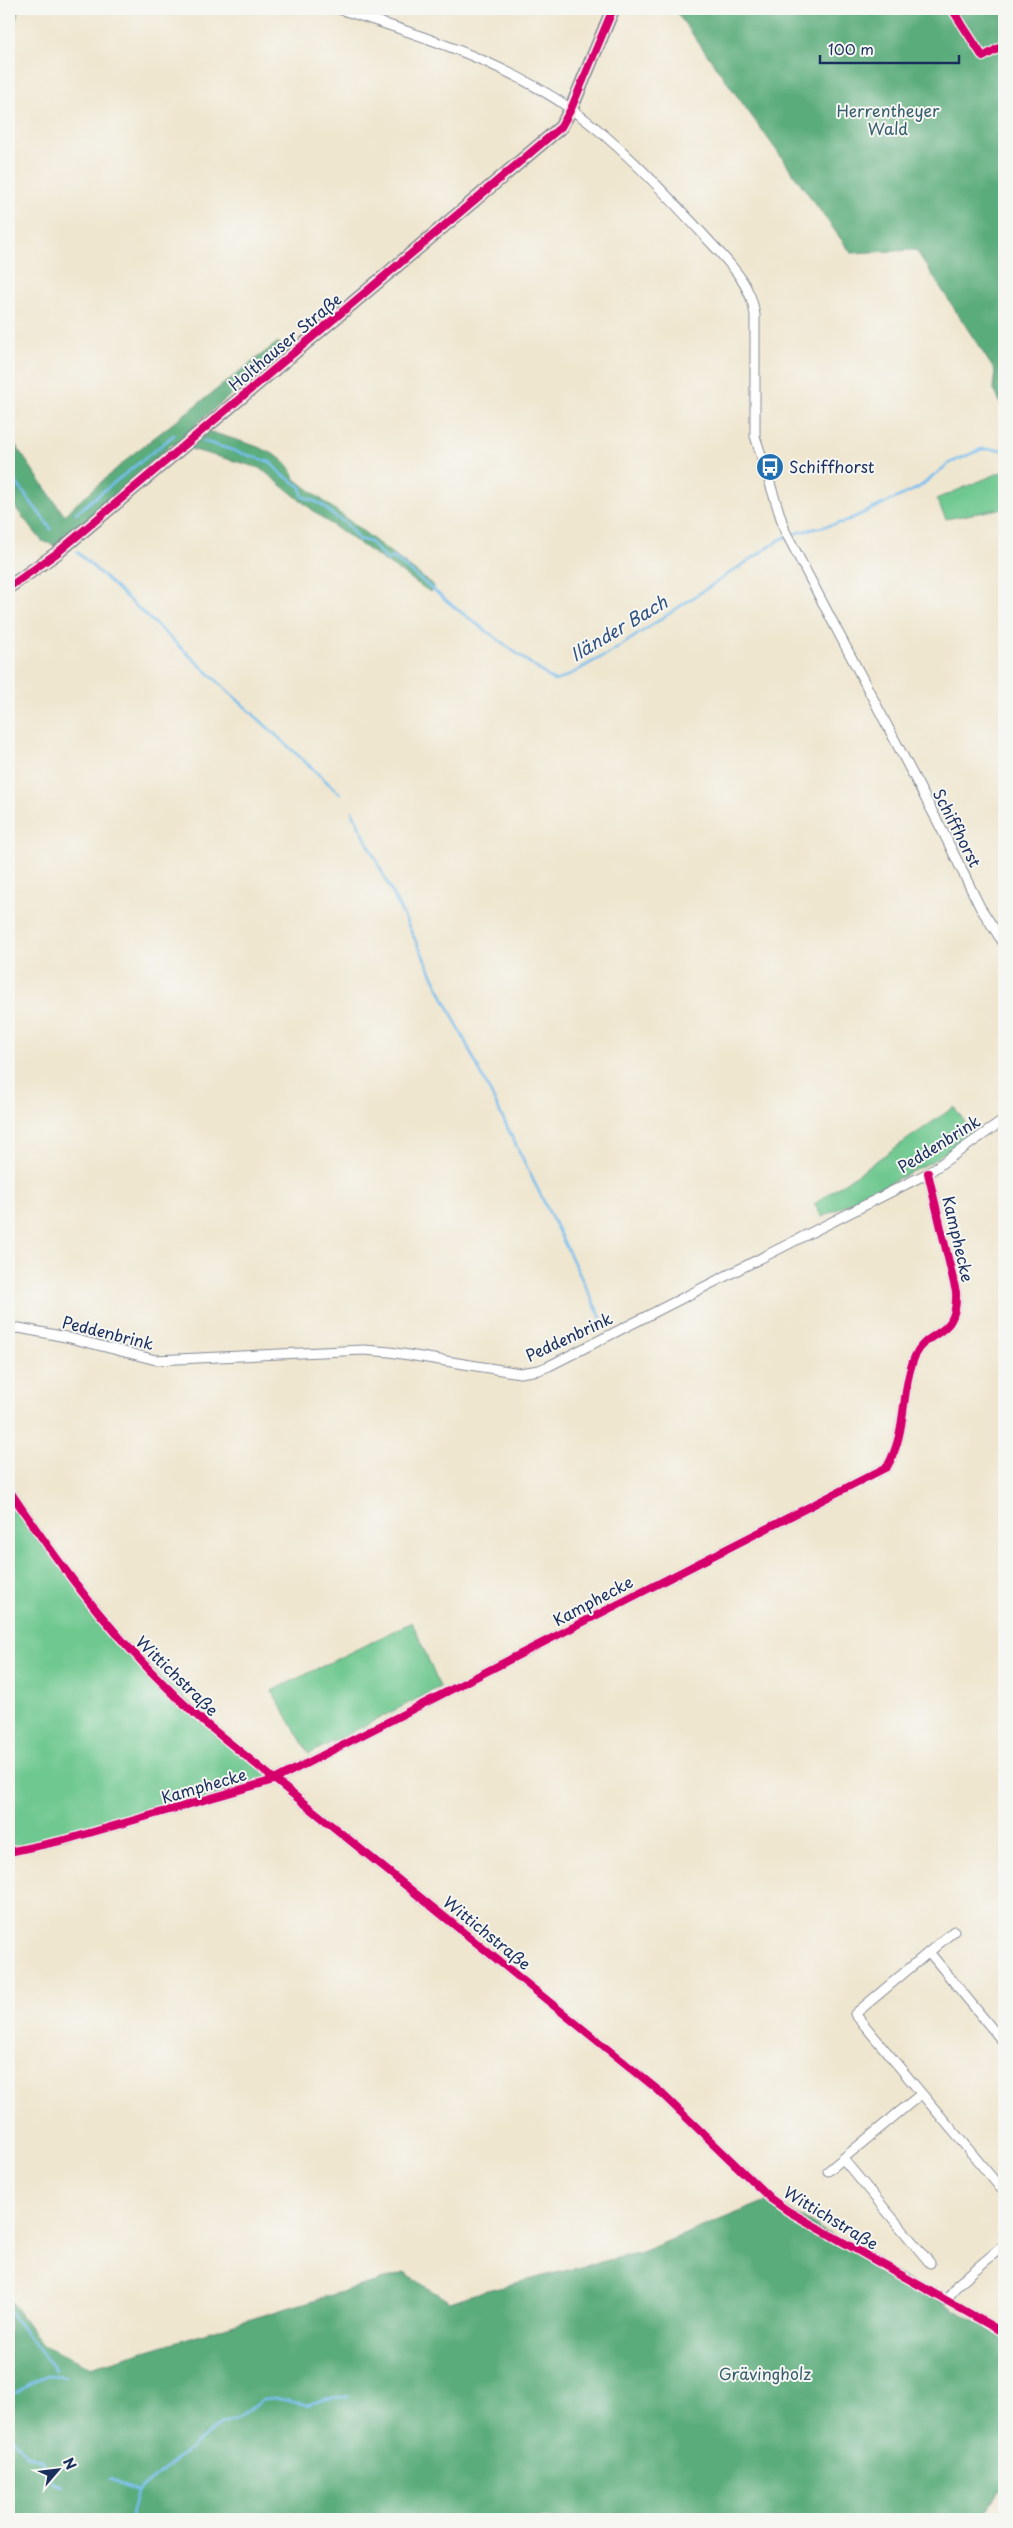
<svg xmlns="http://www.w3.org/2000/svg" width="1013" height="2528" viewBox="0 0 1013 2528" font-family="'Playpen Sans',sans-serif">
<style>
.green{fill:#6ec88f;stroke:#447c76}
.forest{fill:#5aac7a;stroke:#3a6e6c}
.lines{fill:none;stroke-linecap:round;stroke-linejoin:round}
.stream{stroke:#77beef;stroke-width:2.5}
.street-casing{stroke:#858a96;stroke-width:11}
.secondary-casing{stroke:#858a96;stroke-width:15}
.street{stroke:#fff;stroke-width:9}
.secondary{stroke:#fce5d0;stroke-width:12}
.cycleway-casing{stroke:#f6f6f2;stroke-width:11}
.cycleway{stroke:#d6006c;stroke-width:8}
.labels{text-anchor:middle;stroke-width:4;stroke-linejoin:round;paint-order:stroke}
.park-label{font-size:16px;fill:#345d6d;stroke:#f6f6f2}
.street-label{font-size:16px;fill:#1b2f5e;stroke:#f6f6f2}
.poi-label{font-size:16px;fill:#1b2f5e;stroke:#f6f6f2;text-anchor:start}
.water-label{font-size:18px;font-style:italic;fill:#325382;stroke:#f6f6f2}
</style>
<rect width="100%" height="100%" fill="#f6f6f2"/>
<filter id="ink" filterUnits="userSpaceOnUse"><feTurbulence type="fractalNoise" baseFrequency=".02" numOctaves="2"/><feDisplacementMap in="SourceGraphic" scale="10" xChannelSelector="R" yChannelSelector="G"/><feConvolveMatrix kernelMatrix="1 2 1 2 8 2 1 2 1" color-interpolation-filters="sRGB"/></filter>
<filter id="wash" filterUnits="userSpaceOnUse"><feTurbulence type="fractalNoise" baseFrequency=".0096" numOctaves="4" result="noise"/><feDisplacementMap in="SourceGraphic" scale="20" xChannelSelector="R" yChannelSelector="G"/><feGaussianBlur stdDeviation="1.12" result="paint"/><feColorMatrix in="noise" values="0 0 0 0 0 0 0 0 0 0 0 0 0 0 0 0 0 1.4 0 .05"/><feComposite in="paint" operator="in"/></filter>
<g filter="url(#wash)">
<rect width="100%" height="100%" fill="#efe6cf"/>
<!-- green -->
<g class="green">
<path d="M1004 471V508L946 519 936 499Z"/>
<path d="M954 1107 973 1133 931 1162 822 1217 814 1204Z"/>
<path d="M9 1490 119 1639 274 1780 9 1852Z"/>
<path d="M412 1622 440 1687 309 1754 272 1691Z"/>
</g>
<!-- forest -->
<g class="forest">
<path d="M9 9H19L9 43Z"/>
<path d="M674 9H1004V411L993 387 995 371 916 250 851 253Z"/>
<path d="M278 342 285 349 195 425C223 441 286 444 295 479L434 586 430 592 325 520 260 468 172 444 63 548 42 541 9 500V436L64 515 133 454Z"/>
<path d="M771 2199 1004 2339V2480L983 2519H9V2299L43 2345 91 2367 404 2273 450 2302 483 2291 641 2252Z"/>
</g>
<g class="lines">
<!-- stream -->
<g class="stream">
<path d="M203 441 270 462 281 474 301 487 302 496 321 504 334 516 346 523 358 539 370 542 387 560 393 557 458 610 554 681C574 677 588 661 607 655L781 539 800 532 844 522 918 488 950 463 982 449 1004 450"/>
<path d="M9 473 51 529"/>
<path d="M76 513 174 435"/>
<path d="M77 552 340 794"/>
<path d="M352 811 603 1322"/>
<path d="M9 2312 55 2370"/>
<path d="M9 2396 47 2375 65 2376"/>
<path d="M9 2436 13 2438 26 2455 42 2460 52 2482 62 2485"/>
<path d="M110 2479 137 2492 132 2511 133 2519"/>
<path d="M137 2492 220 2424 238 2418 263 2399 275 2398 307 2405 325 2399 348 2396"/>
</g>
</g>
</g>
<g filter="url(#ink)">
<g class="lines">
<!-- street casing -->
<g class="street-casing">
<g id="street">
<path d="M339 9C418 34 502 61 571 109 619 143 660 188 700 231 722 256 751 280 755 315V436L785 531 942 830 980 907 1004 944"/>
<path d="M9 1329 19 1328 66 1337 156 1360 364 1350 390 1352 520 1373 539 1370 549 1366 928 1173 1004 1120"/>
<path d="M9 1490C69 1579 124 1652 205 1723L658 2090 771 2199 788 2211 1004 2333"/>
<path d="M9 1852 65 1840 274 1780 887 1467C908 1431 900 1391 915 1356 928 1327 958 1340 956 1292L928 1173"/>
<path d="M954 1931 855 2014 1004 2192"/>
<path d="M929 1952 1004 2043"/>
<path d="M843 2159 930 2263"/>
<path d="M828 2171 921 2094"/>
<path d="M946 2301 957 2285 1004 2245"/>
</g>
</g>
<!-- secondary casing -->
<g class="secondary-casing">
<path id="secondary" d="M9 587 57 553 561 127 571 109 613 9"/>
</g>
<!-- street -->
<use href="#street" class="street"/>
<!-- secondary -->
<use href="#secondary" class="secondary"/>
<!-- cycleway casing -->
<g class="cycleway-casing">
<g id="cycleway">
<path d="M952 9 983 57 1004 45"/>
<path d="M9 587 57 553 561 127 571 109 613 9"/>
<path d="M9 1490C69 1579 124 1652 205 1723L658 2090 771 2199 788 2211 1004 2333"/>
<path d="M9 1852 65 1840 274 1780 887 1467C908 1431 900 1391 915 1356 928 1327 958 1340 956 1292L928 1173"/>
</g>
</g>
<!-- cycleway -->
<use href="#cycleway" class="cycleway"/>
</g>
</g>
<!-- icons -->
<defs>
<g id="bus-disc" transform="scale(1.4375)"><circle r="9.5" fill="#1f6fb2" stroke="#f6f6f2"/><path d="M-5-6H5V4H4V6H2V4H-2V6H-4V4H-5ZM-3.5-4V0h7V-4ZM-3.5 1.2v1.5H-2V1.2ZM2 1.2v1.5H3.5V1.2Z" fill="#fff"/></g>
</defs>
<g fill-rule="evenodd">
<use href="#bus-disc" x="770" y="467"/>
</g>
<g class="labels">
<!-- park labels -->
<g class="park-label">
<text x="888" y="117">Herrentheyer<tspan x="888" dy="18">Wald</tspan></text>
<text x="765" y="2380">Grävingholz</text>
</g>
<!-- street labels -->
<g class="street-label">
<text transform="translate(285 342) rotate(-40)" y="6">Holthauser Straße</text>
<text transform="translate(957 828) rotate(63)" y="6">Schiffhorst</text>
<text transform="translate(939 1144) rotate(-32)" y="6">Peddenbrink</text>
<text transform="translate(958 1239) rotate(77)" y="6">Kamphecke</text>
<text transform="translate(108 1333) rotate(14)" y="6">Peddenbrink</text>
<text transform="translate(569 1337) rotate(-25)" y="6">Peddenbrink</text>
<text transform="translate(593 1601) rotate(-28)" y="6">Kamphecke</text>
<text transform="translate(177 1676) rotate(44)" y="6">Wittichstraße</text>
<text transform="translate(204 1786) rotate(-16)" y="6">Kamphecke</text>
<text transform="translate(487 1933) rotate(39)" y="6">Wittichstraße</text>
<text transform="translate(831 2218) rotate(31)" y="6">Wittichstraße</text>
</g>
<!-- poi labels -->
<g class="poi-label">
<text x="789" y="473">Schiffhorst</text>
</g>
<!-- water labels -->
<g class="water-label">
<text transform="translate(619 629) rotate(-31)" y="6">Iländer Bach</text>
</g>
</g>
<!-- margin -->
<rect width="1013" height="2528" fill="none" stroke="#f6f6f2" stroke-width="30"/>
<!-- north arrow -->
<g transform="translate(58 2470) rotate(62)" stroke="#f6f6f2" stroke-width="4" paint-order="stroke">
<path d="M0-4L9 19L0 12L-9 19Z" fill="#1b2f5e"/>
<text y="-8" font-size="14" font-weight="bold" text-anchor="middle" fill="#1b2f5e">N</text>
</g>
<!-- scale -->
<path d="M820 55v8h139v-8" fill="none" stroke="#1b2f5e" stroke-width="2.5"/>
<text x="828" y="55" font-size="15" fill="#1b2f5e" stroke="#f6f6f2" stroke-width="4" paint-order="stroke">100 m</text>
</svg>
